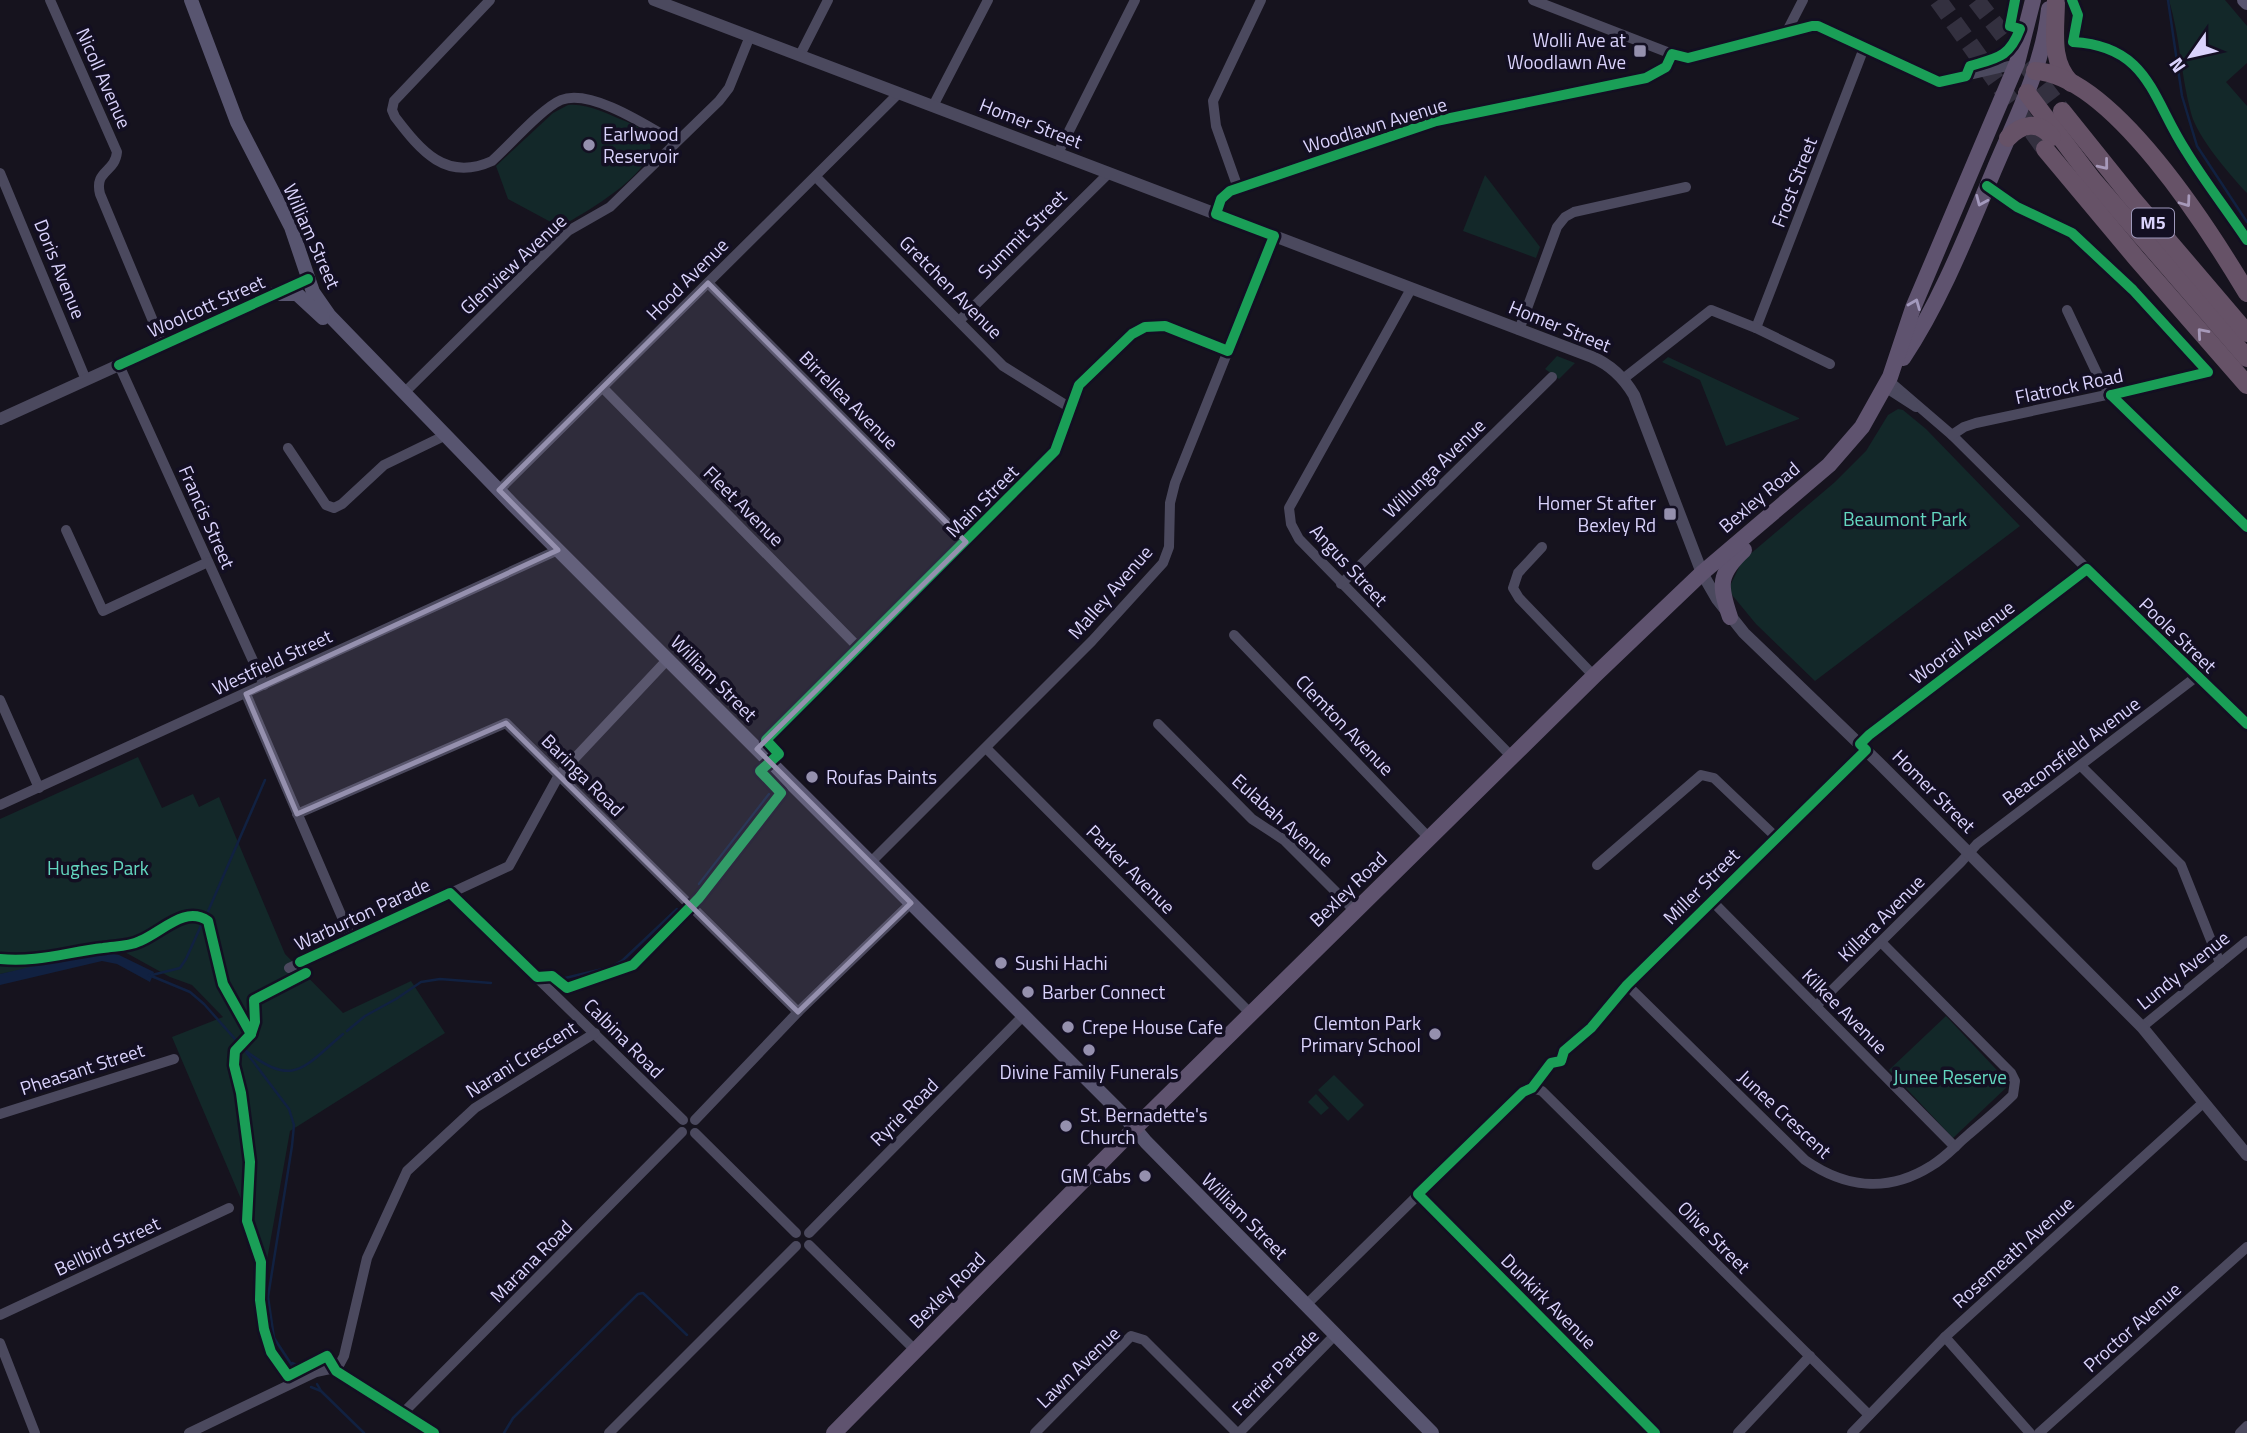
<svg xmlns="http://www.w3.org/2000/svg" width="2247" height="1433" viewBox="0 0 2247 1433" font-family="'Titillium Web',sans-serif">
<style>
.green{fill:#132829}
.water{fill:#112141}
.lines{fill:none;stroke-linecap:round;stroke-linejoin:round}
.stream{stroke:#112141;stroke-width:2.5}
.motorway-tunnel{stroke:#33303f;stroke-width:18;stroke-dasharray:18 9;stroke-linecap:butt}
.minor{stroke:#4b495e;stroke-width:10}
.tertiary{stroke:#4b495e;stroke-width:12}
.secondary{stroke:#585570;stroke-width:14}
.primary{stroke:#5f536f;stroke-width:16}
.motorway{stroke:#665267;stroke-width:18}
.cycleway-casing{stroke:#130f22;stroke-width:15}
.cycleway{stroke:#1a9f57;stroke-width:10}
.oneway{stroke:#a699b9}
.oneway2{stroke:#a399bd}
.marked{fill:#9590ae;fill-opacity:0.2;stroke:#9590ae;stroke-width:5;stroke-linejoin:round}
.poi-dot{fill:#9590ae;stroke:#130f22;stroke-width:2.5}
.labels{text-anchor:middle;stroke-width:7;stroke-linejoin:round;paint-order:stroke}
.shield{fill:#130f22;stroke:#9e98bb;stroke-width:2}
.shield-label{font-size:18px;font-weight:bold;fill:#dad3fc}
.poi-label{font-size:19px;fill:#dad3fc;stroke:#130f22;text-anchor:start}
.street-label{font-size:19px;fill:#dad3fc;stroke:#130f22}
.park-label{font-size:19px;fill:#64d7c0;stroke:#130f22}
</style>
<rect width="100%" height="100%" fill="#16131e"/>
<!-- green -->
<g class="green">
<path d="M2169 0H2225L2247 26V63L2226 82 2247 106V193C2230 175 2197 137 2191 113 2181 76 2180 37 2169 0Z"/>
<path d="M568 105C588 103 607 114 625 121 700 149 588 211 560 227L508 199 496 166 553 113Z"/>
<path d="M1485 175 1540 247 1536 258 1463 231Z"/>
<path d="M1557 356 1575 363 1559 379 1545 369Z"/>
<path d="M1668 357 1799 418V419L1726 446 1700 380 1662 362Z"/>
<path d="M1898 409 1903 410 1926 429 2020 526 1815 681 1756 624 1728 590 1742 561 1835 482 1866 451 1888 415Z"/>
<path d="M138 757 162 808 193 794 199 807 219 797 285 954 343 1013 411 981 445 1033 290 1131 267 1260 172 1037 223 1017 192 985 170 977 121 950 0 974V819Z"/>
<path d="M1946 1016 2010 1084 1953 1138 1889 1070Z"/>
<path d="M1334 1075 1364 1105 1348 1121 1318 1090Z"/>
<path d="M1316 1094 1329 1108 1321 1115 1308 1102Z"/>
</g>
<!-- water -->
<path class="water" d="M99 951 119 955 154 972 150 982 117 964 102 961 0 985V974Z"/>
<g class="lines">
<!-- stream -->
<g class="stream">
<path d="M2168 0 2182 96 2197 146 2247 222"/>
<path d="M699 884 769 794"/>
<path d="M206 916 265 780"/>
<path d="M149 975 190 992 204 1004 243 1048 289 1109 294 1125 292 1146 268 1297 274 1338 295 1370"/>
<path d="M152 975 180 968 186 959 204 919"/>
<path d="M561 979 611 967 623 960 677 909"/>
<path d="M347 1031 365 1016 396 999 421 982 440 979 491 983"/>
<path d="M246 1051C294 1088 303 1068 343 1034"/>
<path d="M292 1363 302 1367"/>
<path d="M317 1384 321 1391"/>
<path d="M311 1387 321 1391 364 1433"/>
<path d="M504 1433 513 1418 638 1294 643 1293 687 1335"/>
</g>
<!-- motorway-tunnel -->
<g class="motorway-tunnel">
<path d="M1938 0 2045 149"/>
<path d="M1976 0 2062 111"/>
</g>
<!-- minor -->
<g class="minor">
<path d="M50 0 117 152C115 173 94 170 100 194L163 345"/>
<path d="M490 0 394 101 392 110 395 117C421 151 446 182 492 161 509 146 542 108 561 100 591 88 649 127 675 142"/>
<path d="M1533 0 1672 54 1688 58 1812 26H1818L1939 82 2017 64"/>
<path d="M1786 33 1803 0"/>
<path d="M800 55 828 0"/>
<path d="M933 106 988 0"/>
<path d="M1058 153 1135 0"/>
<path d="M0 173 86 380"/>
<path d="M816 177 1003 366 1072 409"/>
<path d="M1238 188 1216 126 1213 101 1261 0"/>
<path d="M1216 214 1225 194 1238 188 1436 121 1646 78 1666 67 1672 54"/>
<path d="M708 283 966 542"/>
<path d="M1411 289 1289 508 1291 524 1299 539 1512 757"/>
<path d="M2067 310 2102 384 2247 527"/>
<path d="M960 320 1109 173"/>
<path d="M1756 328 1864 48"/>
<path d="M1519 330 1557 227 1565 217 1574 212 1686 187"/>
<path d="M119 365 264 685"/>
<path d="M1623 379 1711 310 1756 328 1830 364"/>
<path d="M1888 380 1952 435 2196 677 2247 724"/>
<path d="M1885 387 1916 407"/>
<path d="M603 388 859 648"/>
<path d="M405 392 568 231 610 207 719 101 729 88 750 36"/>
<path d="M1952 435 1964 427 1976 423 2195 376"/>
<path d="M288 448 326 505 334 508 342 504 384 465 446 435"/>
<path d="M499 490 899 93"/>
<path d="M66 530 103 611 208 562"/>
<path d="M1542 547 1518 573 1513 588 1519 598 1594 676"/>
<path d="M1341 584 1552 377"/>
<path d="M1234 635 1430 839"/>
<path d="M246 694 351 938"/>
<path d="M0 700 39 788"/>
<path d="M1158 724 1252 819 1284 840 1355 911"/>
<path d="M1860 744 1881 724 2087 569"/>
<path d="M986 748 1251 1014"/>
<path d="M757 749 1055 451 1079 385 1132 334 1145 327 1165 326 1228 351"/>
<path d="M2081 766 2181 865 2220 963"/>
<path d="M0 805 558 550"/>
<path d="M297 814 506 723 798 1012"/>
<path d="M871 862 1092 641 1163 563 1169 547 1170 503 1175 483 1274 236"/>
<path d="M1597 865 1701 775 1714 778 1776 837"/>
<path d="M450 893 683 1120"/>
<path d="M1711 900 1955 1147"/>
<path d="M289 968 509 866 559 775 668 659"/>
<path d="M1627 985 1805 1160C1845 1188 1888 1193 1931 1166 1945 1158 1956 1145 1968 1135 1983 1122 1999 1109 2013 1095L2015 1081 2011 1073 1881 942"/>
<path d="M1816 1006 1961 862 1977 844 2196 677"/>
<path d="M2142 1027 2247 941"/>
<path d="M1564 1051C1600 1020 1630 982 1664 948 1730 881 1798 815 1866 750"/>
<path d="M0 1114 174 1059"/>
<path d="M695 1120 798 1012 911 903"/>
<path d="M695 1133 796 1233"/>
<path d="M1418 1194 1655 1433"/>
<path d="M809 1233 1024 1015"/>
<path d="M809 1245 916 1351"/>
<path d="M1306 1305 1523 1092 1532 1088 1542 1091 1869 1415"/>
<path d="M0 1315 229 1208"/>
<path d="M1945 1337 2030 1433"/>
<path d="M0 1343 35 1433"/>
<path d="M336 1371 344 1356 367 1258 407 1171 475 1108 595 1033"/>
<path d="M403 1413 682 1132"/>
<path d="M189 1433 316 1372 330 1369 434 1433"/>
<path d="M609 1433 796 1246"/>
<path d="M1035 1433 1131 1336 1144 1340 1237 1433"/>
<path d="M1239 1433 1335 1335"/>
<path d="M1738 1433 1810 1356"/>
<path d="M1852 1433 1945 1337 2204 1102"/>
<path d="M2039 1433 2247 1247"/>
<path d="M2240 1433 2247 1426"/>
</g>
<!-- tertiary -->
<g class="tertiary">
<path d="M654 0 1592 357C1611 365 1624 378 1634 395L1702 573 1717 599 1744 633 1878 762 2142 1027 2247 1155"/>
<path d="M0 419 308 279"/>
</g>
<!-- secondary -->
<g class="secondary">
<path d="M191 0 237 122 291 227 313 292 329 315 515 507 1125 1117 1146 1142 1432 1433"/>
<path d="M2244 0 2247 3"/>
<path d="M274 294H297L323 318"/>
</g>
<!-- primary -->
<g class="primary">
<path d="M1903 358C1941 301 1967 234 1994 170 2016 118 2043 66 2049 9"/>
<path d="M1730 617C1719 585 1718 574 1744 550"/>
<path d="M834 1433 1147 1116 1594 676 1702 573 1829 465 1862 427 1890 377 1913 308 2017 63 2033 0"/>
</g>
<!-- motorway -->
<g class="motorway">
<path d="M2056 0C2056 29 2049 61 2071 83"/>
<path d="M2035 71C2112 75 2210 231 2247 293"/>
<path d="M2027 93 2092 179 2247 358"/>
<path d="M2062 111 2131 197 2247 333"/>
<path d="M2008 138C2021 124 2038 120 2052 137"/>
<path d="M2045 149 2137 259 2247 385"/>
</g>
<!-- cycleway casing -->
<g class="cycleway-casing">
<g id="cycleway">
<path d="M2072 0 2078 15 2073 42C2149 46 2152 99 2186 151 2205 182 2227 210 2247 240"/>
<path d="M1987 186 2017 207 2072 233 2133 290 2208 372 2111 395"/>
<path d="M119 365 308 279"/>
<path d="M2111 395 2247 527"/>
<path d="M0 959C35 963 68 952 103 948 115 946 128 947 140 941 162 932 185 905 208 921L223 984 251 1034 235 1051 234 1065 241 1093 250 1162 247 1221 261 1262 260 1300 264 1329 271 1352 288 1376 327 1356 336 1371 434 1433"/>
<path d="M300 962 450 893 537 977 552 976 567 988 633 965 699 898 781 793 760 771 779 754 766 740 1055 451 1079 385 1132 334 1145 327 1165 326 1228 351 1274 236 1216 214 1221 199 1230 191 1436 121 1646 78 1666 67 1672 54 1688 58 1812 26H1818L1939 82 1966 76 1970 66C1997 58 2009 58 2020 29L2010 26 2015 0"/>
<path d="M251 1034 255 1022 254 1000 306 973"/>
<path d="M1655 1433 1418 1194 1523 1092 1532 1088 1551 1063 1561 1061 1564 1051 1591 1028 1627 985 1866 750 1860 744 1869 735 2087 569 2247 724"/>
</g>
</g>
<!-- cycleway -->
<use href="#cycleway" class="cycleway"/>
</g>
<!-- one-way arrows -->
<defs><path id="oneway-chevron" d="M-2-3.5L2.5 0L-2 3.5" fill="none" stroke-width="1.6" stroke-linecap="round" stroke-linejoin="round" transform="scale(1.75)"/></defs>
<g class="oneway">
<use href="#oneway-chevron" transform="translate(2104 165) rotate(51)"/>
<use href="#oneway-chevron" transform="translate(2186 202) rotate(54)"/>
<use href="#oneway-chevron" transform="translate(2202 333) rotate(-131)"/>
</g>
<g class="oneway2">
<use href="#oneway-chevron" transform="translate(1981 201) rotate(113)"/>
<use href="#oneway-chevron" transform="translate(1915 304) rotate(-68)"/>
</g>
<!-- marked area -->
<path class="marked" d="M708 283 966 542 757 749 911 903 798 1012 506 723 297 814 246 694 558 550 499 490Z"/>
<!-- markers -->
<g class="poi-dot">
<rect x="1633" y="44" width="14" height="14" rx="3.5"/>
<circle cx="589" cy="145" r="7"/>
<rect x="1663" y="507" width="14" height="14" rx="3.5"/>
<circle cx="812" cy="777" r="7"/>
<circle cx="1001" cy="963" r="7"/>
<circle cx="1028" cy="992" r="7"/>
<circle cx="1068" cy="1027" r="7"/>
<circle cx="1435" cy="1034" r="7"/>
<circle cx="1089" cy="1050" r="7"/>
<circle cx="1066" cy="1126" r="7"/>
<circle cx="1145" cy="1176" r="7"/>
</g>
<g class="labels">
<!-- shield labels -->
<rect class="shield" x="2132" y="208.5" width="42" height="29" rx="5"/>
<g class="shield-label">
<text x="2153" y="229">M5</text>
</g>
<!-- poi labels -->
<g class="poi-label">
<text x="1626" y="47" text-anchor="end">Wolli Ave at<tspan x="1626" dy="22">Woodlawn Ave</tspan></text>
<text x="603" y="141">Earlwood<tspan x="603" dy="22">Reservoir</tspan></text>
<text x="1656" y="510" text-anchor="end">Homer St after<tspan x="1656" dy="22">Bexley Rd</tspan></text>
<text x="826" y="784">Roufas Paints</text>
<text x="1015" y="970">Sushi Hachi</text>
<text x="1042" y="999">Barber Connect</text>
<text x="1421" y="1030" text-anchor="end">Clemton Park<tspan x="1421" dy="22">Primary School</tspan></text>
<text x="1082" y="1034">Crepe House Cafe</text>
<text x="1089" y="1079" text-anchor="middle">Divine Family Funerals</text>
<text x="1080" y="1122">St. Bernadette's<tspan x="1080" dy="22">Church</tspan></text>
<text x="1131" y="1183" text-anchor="end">GM Cabs</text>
</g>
<!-- street labels -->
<g class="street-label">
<text transform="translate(104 78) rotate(66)" y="7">Nicoll Avenue</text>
<text transform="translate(1031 123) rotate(21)" y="7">Homer Street</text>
<text transform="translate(1375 125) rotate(-17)" y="7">Woodlawn Avenue</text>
<text transform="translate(1794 182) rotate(-69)" y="7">Frost Street</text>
<text transform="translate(1022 234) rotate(-45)" y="7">Summit Street</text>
<text transform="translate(312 236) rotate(66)" y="7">William Street</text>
<text transform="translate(513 264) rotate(-43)" y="7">Glenview Avenue</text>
<text transform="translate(60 269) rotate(68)" y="7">Doris Avenue</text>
<text transform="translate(687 279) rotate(-45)" y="7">Hood Avenue</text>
<text transform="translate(951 287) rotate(45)" y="7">Gretchen Avenue</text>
<text transform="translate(206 306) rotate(-24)" y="7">Woolcott Street</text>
<text transform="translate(1560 326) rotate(22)" y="7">Homer Street</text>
<text transform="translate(2069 386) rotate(-12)" y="7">Flatrock Road</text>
<text transform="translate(849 400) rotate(45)" y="7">Birrellea Avenue</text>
<text transform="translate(1434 468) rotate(-44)" y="7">Willunga Avenue</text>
<text transform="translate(1759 497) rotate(-40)" y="7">Bexley Road</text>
<text transform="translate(982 501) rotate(-45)" y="7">Main Street</text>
<text transform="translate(744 506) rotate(45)" y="7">Fleet Avenue</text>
<text transform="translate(207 517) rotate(66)" y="7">Francis Street</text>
<text transform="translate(1349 565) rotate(47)" y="7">Angus Street</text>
<text transform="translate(1110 592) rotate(-49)" y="7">Malley Avenue</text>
<text transform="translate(2178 635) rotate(44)" y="7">Poole Street</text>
<text transform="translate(1962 642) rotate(-37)" y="7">Woorail Avenue</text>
<text transform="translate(272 662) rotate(-25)" y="7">Westfield Street</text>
<text transform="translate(714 678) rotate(45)" y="7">William Street</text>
<text transform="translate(1345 725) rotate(46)" y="7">Clemton Avenue</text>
<text transform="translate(2071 751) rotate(-37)" y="7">Beaconsfield Avenue</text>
<text transform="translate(583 775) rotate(45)" y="7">Baringa Road</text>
<text transform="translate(1934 791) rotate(45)" y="7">Homer Street</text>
<text transform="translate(1283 820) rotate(42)" y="7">Eulabah Avenue</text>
<text transform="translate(1131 869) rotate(45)" y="7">Parker Avenue</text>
<text transform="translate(1701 886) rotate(-45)" y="7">Miller Street</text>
<text transform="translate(1348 889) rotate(-44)" y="7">Bexley Road</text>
<text transform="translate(362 914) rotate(-25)" y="7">Warburton Parade</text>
<text transform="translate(1881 918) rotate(-45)" y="7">Killara Avenue</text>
<text transform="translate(2183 970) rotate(-39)" y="7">Lundy Avenue</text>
<text transform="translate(1845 1011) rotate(45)" y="7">Kilkee Avenue</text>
<text transform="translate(624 1038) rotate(45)" y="7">Calbina Road</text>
<text transform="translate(521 1059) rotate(-32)" y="7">Narani Crescent</text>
<text transform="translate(82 1069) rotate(-18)" y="7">Pheasant Street</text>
<text transform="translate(904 1112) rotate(-45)" y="7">Ryrie Road</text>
<text transform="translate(1785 1114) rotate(43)" y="7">Junee Crescent</text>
<text transform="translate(1245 1216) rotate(45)" y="7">William Street</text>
<text transform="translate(1714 1237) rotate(45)" y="7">Olive Street</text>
<text transform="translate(107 1246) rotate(-25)" y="7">Bellbird Street</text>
<text transform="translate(2013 1252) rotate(-42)" y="7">Rosemeath Avenue</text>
<text transform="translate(531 1261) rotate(-45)" y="7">Marana Road</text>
<text transform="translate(947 1290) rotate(-45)" y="7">Bexley Road</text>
<text transform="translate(1549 1301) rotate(45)" y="7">Dunkirk Avenue</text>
<text transform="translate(2132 1327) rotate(-42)" y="7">Proctor Avenue</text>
<text transform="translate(1078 1367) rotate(-44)" y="7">Lawn Avenue</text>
<text transform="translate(1275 1372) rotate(-45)" y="7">Ferrier Parade</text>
</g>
<!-- park labels -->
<g class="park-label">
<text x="1905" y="526">Beaumont Park</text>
<text x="98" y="875">Hughes Park</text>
<text x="1950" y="1084">Junee Reserve</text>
</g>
</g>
<!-- north arrow -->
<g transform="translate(2191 56) rotate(236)" stroke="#130f22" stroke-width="5" paint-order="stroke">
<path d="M0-5L12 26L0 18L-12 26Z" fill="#dad3fc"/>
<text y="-10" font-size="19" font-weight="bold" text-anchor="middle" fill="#dad3fc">N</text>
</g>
</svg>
